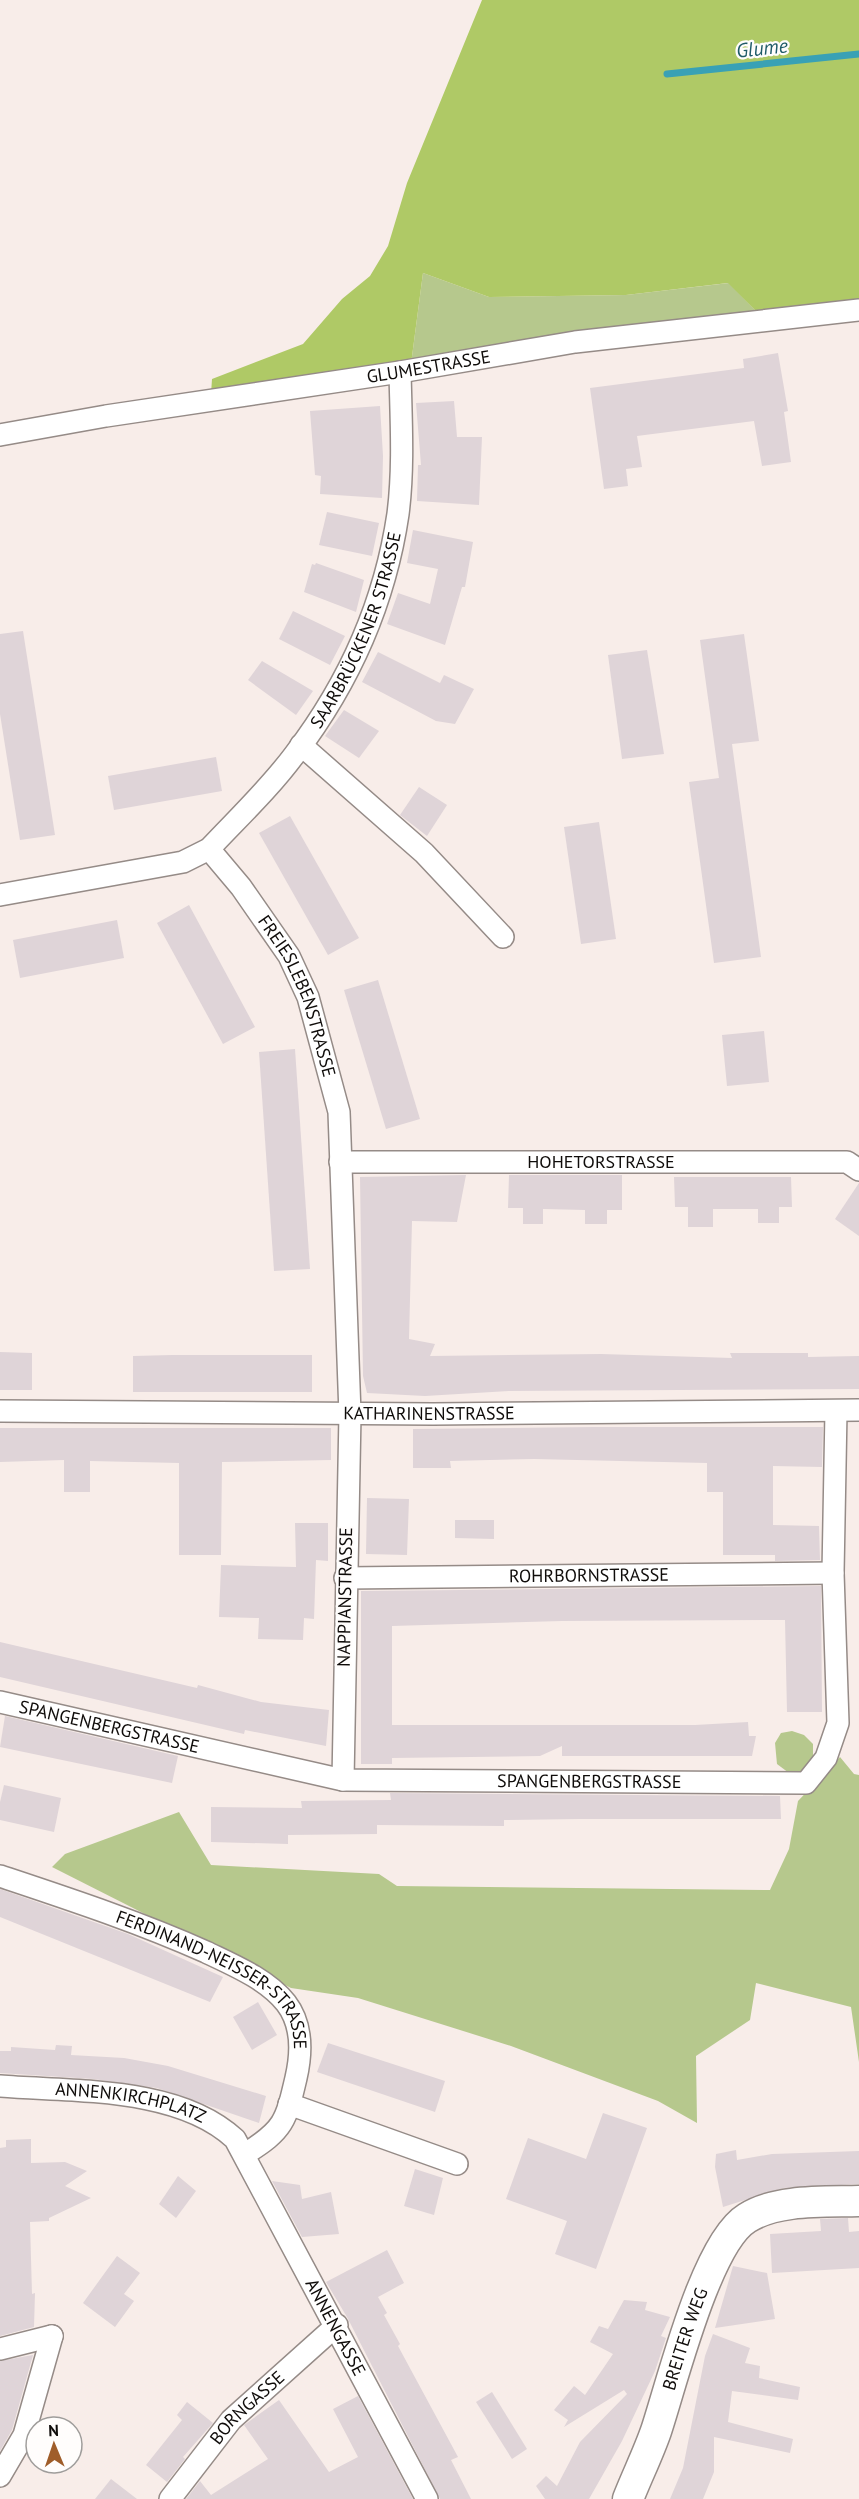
<svg xmlns="http://www.w3.org/2000/svg" width="859" height="2499" viewBox="0 0 859 2499" font-family="'PT Sans',sans-serif">
<style>
.green{fill:#b6c88d}
.forest{fill:#afc966}
.lines{fill:none;stroke-linecap:round;stroke-linejoin:round}
.stream{stroke:#39a1b5;stroke-width:7}
.building{fill:#dfd4d8}
.street-casing{stroke:#958b87;stroke-width:24}
.secondary-casing{stroke:#958b87;stroke-width:33}
.street{stroke:#fff;stroke-width:21}
.secondary{stroke:#fff;stroke-width:30}
.labels{text-anchor:middle;stroke-width:4.5;stroke-linejoin:round;paint-order:stroke}
.street-label{font-size:18px;fill:#0f0c0a;stroke:#fffdfc}
.water-label{font-size:20px;font-style:italic;fill:#1f5b68;stroke:#fffdfc}
</style>
<rect width="100%" height="100%" fill="#f8ede9"/>
<!-- green -->
<g class="green">
<path d="M423 273 489 297 626 295 729 283 758 313 411 364Z"/>
<path d="M792 1731 804 1735 813 1744V1760L801 1773H789L777 1764 775 1743 781 1733Z"/>
<path d="M840 1757 854 1774 859 1775V2062L851 2007 756 1983 750 2020 696 2056 697 2123 658 2101 511 2046 358 1998 291 1988 52 1867 65 1854 179 1812 211 1865 379 1874 397 1886 770 1890 789 1849 798 1801Z"/>
</g>
<!-- forest -->
<path class="forest" d="M482 0H859V300L758 313 728 283 626 295 489 297 423 273 411 364 211 394 212 379 303 344 342 299 370 276 388 246 407 183Z"/>
<g class="lines">
<!-- stream -->
<path class="stream" d="M667 74 859 54"/>
</g>
<!-- building -->
<g class="building">
<path d="M778 353 788 411 784 412 791 462 762 466 754 421 637 436 642 467 626 469 628 486 604 489 590 388 744 368 743 359Z"/>
<path d="M454 401 457 437H482L479 505 417 501 418 465H421L416 403Z"/>
<path d="M380 406 383 456 382 498 320 494 321 476 315 475 310 411Z"/>
<path d="M327 512 379 523 372 556 319 545Z"/>
<path d="M413 530 473 542 465 587H462L445 645 387 624 398 593 430 604 438 569 407 563Z"/>
<path d="M316 563 364 580 356 612 304 592 312 564 315 565Z"/>
<path d="M293 611 345 636 330 665 279 639Z"/>
<path d="M23 631 55 835 20 840 0 714V634Z"/>
<path d="M744 634 759 741 732 744 761 957 714 963 689 782 719 778 700 640Z"/>
<path d="M647 650 664 754 622 759 608 655Z"/>
<path d="M378 652 440 683 444 675 474 689 455 724 436 721 362 682Z"/>
<path d="M262 661 313 691 296 715 248 680Z"/>
<path d="M344 710 379 731 359 758 325 736Z"/>
<path d="M216 757 222 791 114 810 108 776Z"/>
<path d="M419 787 447 805 427 836 400 815Z"/>
<path d="M290 816 359 938 328 955 259 833Z"/>
<path d="M599 822 616 939 581 944 564 827Z"/>
<path d="M189 905 255 1027 223 1044 157 923Z"/>
<path d="M117 920 124 958 20 978 13 940Z"/>
<path d="M378 980 420 1119 386 1129 344 990Z"/>
<path d="M764 1031 769 1082 727 1086 722 1035Z"/>
<path d="M295 1049 310 1269 274 1271 259 1052Z"/>
<path d="M466 1175 457 1222 412 1221 409 1339 435 1344 430 1356 601 1354 732 1358 730 1353H808V1357L859 1356V1389L509 1391 425 1396 367 1393 363 1376 360 1177Z"/>
<path d="M509 1175H622V1210H607V1224H585V1210L543 1209V1224H523V1208H508Z"/>
<path d="M674 1177H791L792 1207H779V1223H758V1209H713V1227H688V1207H675Z"/>
<path d="M859 1183V1236L835 1219Z"/>
<path d="M0 1352 32 1353V1390H0Z"/>
<path d="M172 1355H312V1392H133V1356Z"/>
<path d="M594 1427H823L822 1467 773 1466V1525L819 1526 820 1560 775 1561V1555H723V1492H707V1463L534 1459 450 1461 451 1468H413V1429Z"/>
<path d="M0 1428H331V1460L222 1462 221 1555H179V1463L90 1461V1492H64V1460L0 1462Z"/>
<path d="M367 1498 409 1499 407 1555 366 1554Z"/>
<path d="M455 1520H494V1539L455 1538Z"/>
<path d="M295 1523H328V1561L316 1560 314 1619 304 1618 303 1640 258 1639 259 1618 219 1617 221 1565 296 1567Z"/>
<path d="M821 1586 822 1712H787L785 1620 562 1621 392 1626V1725H695L748 1722 749 1736H756L752 1756H562V1746L540 1756 392 1758V1764H361V1591Z"/>
<path d="M0 1642 197 1688 198 1685 261 1702 329 1710 326 1746 245 1730 244 1734 0 1677Z"/>
<path d="M5 1716 178 1756 172 1783 0 1747Z"/>
<path d="M4 1785 61 1798 54 1832 0 1820V1802Z"/>
<path d="M390 1793 780 1796 781 1819H579L504 1820V1826L377 1825V1834L288 1835V1844L211 1842V1807L302 1808 301 1801 391 1800Z"/>
<path d="M0 1889 128 1934 223 1977 210 2002 0 1917Z"/>
<path d="M258 2002 277 2035 252 2050 233 2017Z"/>
<path d="M328 2043 445 2081 435 2112 317 2072Z"/>
<path d="M56 2045 72 2046 71 2055 124 2058 168 2066 266 2096 259 2123 157 2088 93 2079 0 2073V2051H11V2047L55 2050Z"/>
<path d="M603 2113 647 2128 596 2269 555 2254 567 2221 506 2199 528 2138 586 2159Z"/>
<path d="M31 2139V2163L65 2162 87 2171 65 2186 91 2198 49 2218V2221L30 2222 32 2294 35 2293 34 2327 0 2336V2148L6 2147V2140Z"/>
<path d="M736 2150 737 2160 772 2154 859 2151V2184L783 2188 723 2207 715 2167 716 2154Z"/>
<path d="M415 2169 443 2178 434 2215 404 2206Z"/>
<path d="M178 2176 196 2191 176 2218 159 2204Z"/>
<path d="M272 2181 300 2185 302 2199 331 2192 339 2234 302 2237Z"/>
<path d="M848 2218 849 2232 859 2231V2268L772 2273 770 2234 821 2231 820 2219Z"/>
<path d="M387 2250 404 2283 378 2297 387 2313 384 2315 400 2344 398 2346 458 2457 451 2460 471 2499H440L347 2317 326 2282Z"/>
<path d="M117 2256 140 2273 124 2294 134 2301 115 2327 83 2303Z"/>
<path d="M733 2266 767 2273 775 2319 715 2328Z"/>
<path d="M624 2300 647 2302 645 2310 670 2317 661 2336 666 2338 655 2371 622 2441 589 2499H545L536 2486 546 2476 557 2486 580 2442 627 2394 624 2390 564 2427 568 2420 554 2410 574 2386 585 2395 613 2354 590 2342 599 2326 608 2329Z"/>
<path d="M713 2334 750 2348 745 2363 760 2366 759 2378 800 2387 798 2400 732 2391 728 2422 793 2439 790 2453 714 2437V2472L703 2499H670L683 2468 705 2356Z"/>
<path d="M33 2355 12 2430 0 2451V2361Z"/>
<path d="M492 2392 527 2449 512 2459 476 2402Z"/>
<path d="M358 2396 413 2499H186L200 2481 211 2495 268 2459 244 2425 279 2400 329 2472 358 2457 333 2409Z"/>
<path d="M187 2402 213 2423 183 2457 185 2459 167 2482 146 2465 182 2420 177 2415Z"/>
<path d="M111 2479 137 2499H95Z"/>
</g>
<g class="lines">
<!-- street casing -->
<g class="street-casing">
<g id="street">
<path id="s1" d="M0 435 106 416 400 372 575 342 859 310"/>
<path d="M301 745 424 853 503 937"/>
<path id="s2" d="M209 849 241 887 289 956 308 997 339 1112 350 1414 343 1780"/>
<path id="s3" d="M0 895 183 862 209 849C238 818 270 788 295 754 349 683 385 602 398 514 404 467 401 419 400 372"/>
<path id="s4" d="M340 1162H847L859 1170"/>
<path id="s5" d="M0 1411 433 1414 859 1410"/>
<path id="s6" d="M345 1578 833 1573"/>
<path id="s7" d="M0 1702 343 1780 806 1783 826 1758 838 1723 833 1573 836 1411"/>
<path id="s8" d="M0 1876C69 1899 139 1922 206 1952 233 1965 267 1979 286 2003 303 2025 302 2052 296 2078 286 2121 284 2130 245 2154"/>
<path id="s9" d="M0 2086C74 2092 178 2086 235 2139L427 2499"/>
<path d="M289 2104 457 2164"/>
<path d="M0 2349 52 2336"/>
<path d="M0 2476 24 2435 52 2336"/>
<path id="s10" d="M170 2499 231 2420 337 2325"/>
</g>
</g>
<!-- secondary casing -->
<g class="secondary-casing">
<g id="secondary">
<path id="s11" d="M628 2499C637 2476 648 2454 656 2431 672 2383 706 2243 747 2218 777 2199 824 2202 859 2201"/>
</g>
</g>
<!-- street -->
<use href="#street" class="street"/>
<!-- secondary -->
<use href="#secondary" class="secondary"/>
</g>
<g class="labels">
<!-- street labels -->
<g class="street-label">
<text dy="6" stroke="none"><textPath href="#s1" startOffset="434">GLUMESTRASSE</textPath></text>
<text dy="6" stroke="none"><textPath href="#s3" startOffset="483">SAARBRÜCKENER STRASSE</textPath></text>
<text dy="6" stroke="none"><textPath href="#s2" startOffset="174">FREIESLEBENSTRASSE</textPath></text>
<text dy="6" stroke="none"><textPath href="#s4" startOffset="261">HOHETORSTRASSE</textPath></text>
<text dy="6" stroke="none"><textPath href="#s5" startOffset="429">KATHARINENSTRASSE</textPath></text>
<text dy="6" stroke="none"><textPath href="#s6" startOffset="244">ROHRBORNSTRASSE</textPath></text>
<text transform="translate(345 1597) rotate(-89)" y="6">NAPPIANSTRASSE</text>
<text dy="6" stroke="none"><textPath href="#s7" startOffset="112">SPANGENBERGSTRASSE</textPath></text>
<text dy="6" stroke="none"><textPath href="#s7" startOffset="598">SPANGENBERGSTRASSE</textPath></text>
<text dy="6" stroke="none"><textPath href="#s8" startOffset="244">FERDINAND-NEISSER-STRASSE</textPath></text>
<text dy="6" stroke="none"><textPath href="#s9" startOffset="132">ANNENKIRCHPLATZ</textPath></text>
<text dy="6" stroke="none"><textPath href="#s9" startOffset="459">ANNENGASSE</textPath></text>
<text dy="6" stroke="none"><textPath href="#s11" startOffset="170">BREITER WEG</textPath></text>
<text dy="6" stroke="none"><textPath href="#s10" startOffset="120">BORNGASSE</textPath></text>
</g>
<!-- water labels -->
<g class="water-label">
<text transform="translate(762 48) rotate(-6)" y="7">Glume</text>
</g>
</g>
<!-- north arrow -->
<g transform="translate(54 2445) rotate(358)"><circle r="28" fill="#fffdfc" stroke="#9f9d9b" stroke-width="1.5"/>
<path d="M0-4.5L10 22L0 15L-10 22Z" fill="#9f5d2a"/>
<text y="-9" font-size="16" font-weight="bold" text-anchor="middle" fill="#0f0c0a">N</text>
</g>
</svg>
